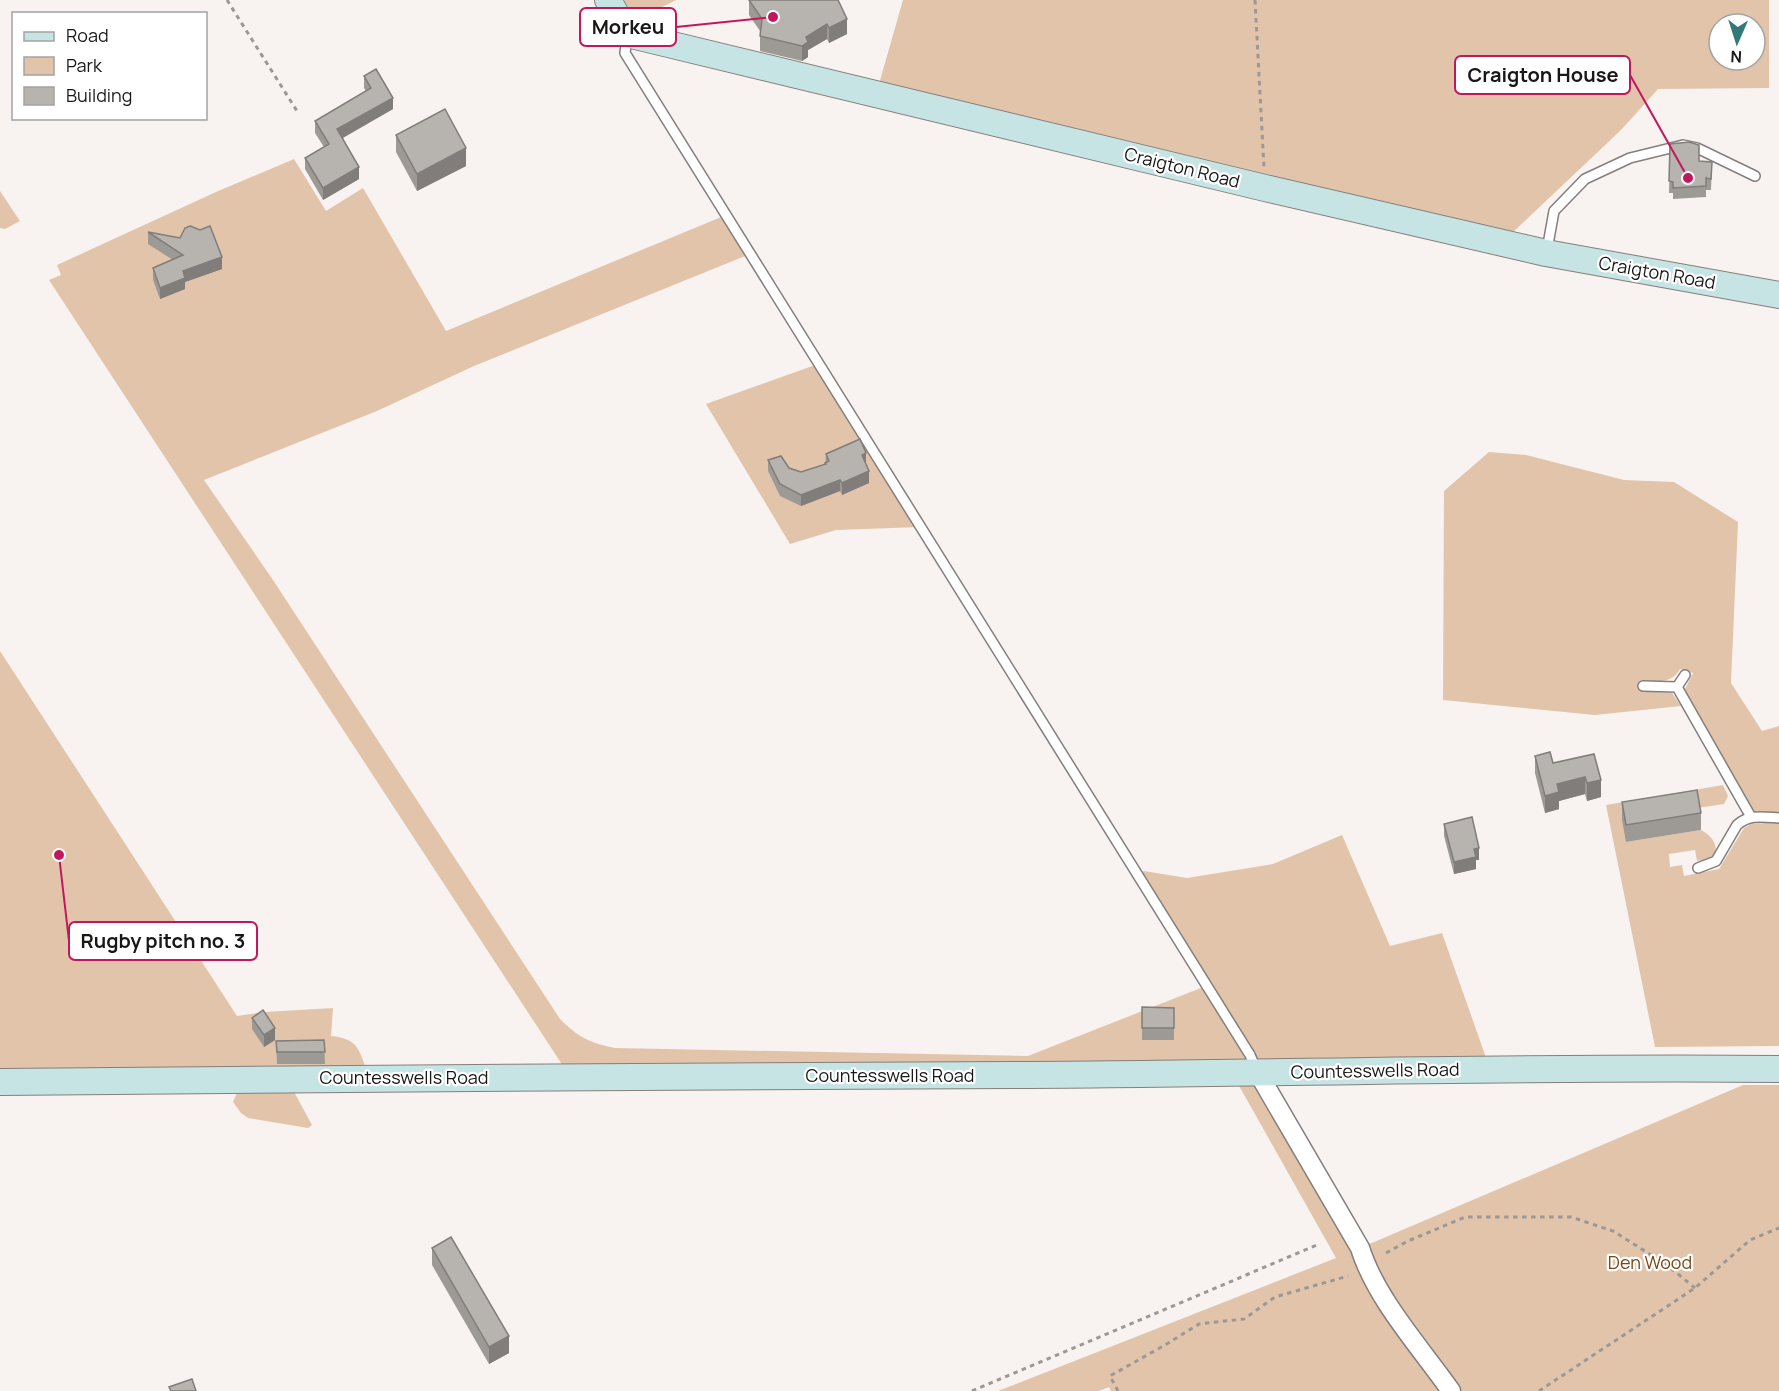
<svg xmlns="http://www.w3.org/2000/svg" width="1779" height="1391" viewBox="0 0 1779 1391" font-family="Manrope,sans-serif">
<style>
.green{fill:#e2c4ab;fill-rule:evenodd}
.lines{fill:none;stroke-linecap:round;stroke-linejoin:round}
.lane-casing{stroke:#847f7c;stroke-width:12}
.street-casing{stroke:#847f7c;stroke-width:21}
.secondary-casing{stroke:#847f7c;stroke-width:28}
.path{stroke:#9c9896;stroke-width:3;stroke-dasharray:4.5 4.5;stroke-linecap:butt}
.lane{stroke:#fff;stroke-width:9}
.street{stroke:#fff;stroke-width:18}
.secondary{stroke:#c5e4e3;stroke-width:26}
.wall{fill:#9d9a96}
.shaded-wall{fill:#807d7a}
.building{fill:#b7b3af;stroke:#807d7a;stroke-width:1.5}
.labels{text-anchor:middle;stroke-width:4.5;stroke-linejoin:round;paint-order:stroke}
.street-label{font-size:18px;fill:#1a1817;stroke:#fff}
.park-label{font-size:18px;fill:#784816;stroke:#fff}
.leader{fill:none;stroke:#c2185b;stroke-width:2}
.callout-dot{fill:#c2185b;stroke:#fff;stroke-width:2}
.callout{fill:#fff;stroke:#c2185b;stroke-width:2}
.callout-label{font-size:20px;text-anchor:middle;font-weight:bold;fill:#1a1817}
</style>
<rect width="100%" height="100%" fill="#f8f3f0"/>
<!-- green -->
<g class="green">
<path d="M624 0H676L636 20Z"/>
<path d="M903 0H1769V88L1658 89 1621 130 1511 234 879 84ZM1719 24H1755V60H1719Z"/>
<path d="M294 159 326 211 363 188 446 331 726 215 750 254 474 366 377 411 204 480 273 580 560 1019C578 1037 590 1043 615 1048L1028 1056 1206 986 1137 875 1144 871 1187 878 1273 864 1342 835 1390 946 1442 933 1490 1069H565L49 280 61 275 57 265 216 192Z"/>
<path d="M0 191 20 221 5 229 0 228Z"/>
<path d="M818 364 920 527 836 530 790 544 706 404Z"/>
<path d="M1489 452 1526 455 1624 480 1674 482 1738 522 1731 683 1762 731 1779 726V813L1754 811 1748 807 1684 691 1693 673 1680 669C1672 684 1656 681 1641 682V691L1672 693 1681 706 1595 715 1443 700 1444 491Z"/>
<path d="M0 651 237 1016 265 1012 333 1008 331 1036C357 1038 360 1050 367 1072L0 1075Z"/>
<path d="M1723 785 1728 796 1724 804 1697 808 1626 842 1701 830C1710 835 1716 841 1716 852L1711 859 1697 861 1695 850 1669 854 1670 867 1682 865 1684 876 1719 869 1744 828 1751 824 1779 822V1046L1655 1047 1606 805Z"/>
<path d="M1257 1082 1360 1248 1743 1085H1779V1391H1111L1109 1387 1099 1391H998L1336 1258 1238 1084Z"/>
<path d="M238 1090H293L312 1125 308 1128 248 1118 241 1113 233 1102Z"/>
</g>
<g class="lines">
<!-- lane casing -->
<g class="lane-casing">
<g id="lane">
<path d="M627 35 625 53 1207 986 1250 1055 1257 1071"/>
<path d="M1547 250 1554 211 1585 179 1630 158 1683 145 1697 148 1755 176"/>
<path d="M1643 686 1677 687 1751 817"/>
<path d="M1677 687 1685 675"/>
<path d="M1698 868 1716 861 1737 825C1749 814 1764 817 1779 818"/>
</g>
</g>
<!-- street casing -->
<g class="street-casing">
<path id="street" d="M1258 1073 1360 1248C1376 1299 1420 1347 1451 1391"/>
</g>
<!-- secondary casing -->
<g class="secondary-casing">
<g id="secondary">
<path d="M608 0 627 34 1265 188 1546 253 1779 295"/>
<path d="M0 1082C337 1077 673 1078 1010 1075 1266 1074 1523 1066 1779 1069"/>
</g>
</g>
<!-- path -->
<g class="path">
<path d="M227 0 297 111"/>
<path d="M1255 0 1264 168"/>
<path d="M1386 1253 1408 1241 1465 1217H1571L1613 1231 1667 1265 1695 1288"/>
<path d="M972 1391 1317 1245"/>
<path d="M1118 1391 1110 1376 1165 1345 1199 1324 1244 1319 1275 1297 1348 1276"/>
<path d="M1539 1391 1695 1288 1750 1240 1779 1228"/>
</g>
<!-- lane -->
<use href="#lane" class="lane"/>
<!-- street -->
<use href="#street" class="street"/>
<!-- secondary -->
<use href="#secondary" class="secondary"/>
</g>
<!-- wall -->
<g class="wall">
<path d="M749 0H838L847 34 829 43 827 39 808 50V57L802 61 760 51V31L749 15Z"/>
<path d="M364 76 393 109 343 138 359 179 323 200 305 169V158L324 147 315 133V121L366 91 364 88Z"/>
<path d="M396 135 466 166 417 191 396 152Z"/>
<path d="M1670 144 1699 161 1712 162 1711 190H1706V197L1673 199V193H1669Z"/>
<path d="M148 232 180 238 222 269 185 282V289L160 299 153 280V268L173 260 148 244Z"/>
<path d="M826 454 866 464 869 483 842 495 840 491 801 506 780 496 768 471V460L801 472 825 465Z"/>
<path d="M1594 754 1601 797 1587 801 1585 794 1559 801V809L1545 813 1535 773V756L1553 763Z"/>
<path d="M1622 802 1701 813V830L1626 842 1622 820Z"/>
<path d="M1444 824 1479 860H1476V869L1454 874 1444 836Z"/>
<path d="M1142 1007 1174 1008V1040H1142Z"/>
<path d="M252 1018 275 1040 264 1047 252 1029Z"/>
<path d="M324 1040 325 1064H277L276 1041Z"/>
<path d="M432 1248 509 1353 489 1364 432 1265Z"/>
</g>
<!-- shaded-wall -->
<g class="shaded-wall">
<path d="M847 19V34L829 43V28Z"/>
<path d="M827 24V39L808 50V57L802 61V46L806 37Z"/>
<path d="M393 98V109L337 141V129Z"/>
<path d="M466 148V166L417 191V174Z"/>
<path d="M359 167V179L323 200V188Z"/>
<path d="M222 257V269L185 282V289L160 299V288L183 271Z"/>
<path d="M866 453V464L862 455Z"/>
<path d="M869 471V483L842 495V483Z"/>
<path d="M840 480V491L801 506V495Z"/>
<path d="M1585 777V794L1559 801V809L1545 813V796L1557 784Z"/>
<path d="M1601 780V797L1587 801V783Z"/>
<path d="M1479 848V860H1476V869L1454 874V862L1474 849Z"/>
<path d="M275 1028V1040L264 1047V1035Z"/>
<path d="M509 1336V1353L489 1364V1347Z"/>
</g>
<!-- building -->
<g class="building">
<path d="M749 0H838L847 19 829 28 827 24 806 37 808 42 802 46 760 36 762 19Z"/>
<path d="M376 69 393 98 337 129 359 167 323 188 305 158 329 144 315 121 371 88 364 76Z"/>
<path d="M445 109 466 148 417 174 396 135Z"/>
<path d="M1689 142 1699 145V161L1712 162 1711 179 1706 178V186L1673 188V182L1669 181 1670 144Z"/>
<path d="M190 226 200 230 210 226 222 257 183 271 185 278 160 288 153 268 183 255 148 232 180 238 185 228Z"/>
<path d="M860 439 866 453 862 455 869 471 842 483 840 480 801 495 780 484 768 460 781 456 789 468 801 472 826 464 825 463 829 461 826 454Z"/>
<path d="M1550 752 1553 763 1594 754 1601 780 1587 783 1585 777 1557 784 1559 792 1545 796 1535 756Z"/>
<path d="M1697 790 1701 813 1626 825 1622 802Z"/>
<path d="M1472 817 1479 848 1474 849 1476 857 1454 862 1444 824Z"/>
<path d="M1142 1007 1174 1008V1028H1142Z"/>
<path d="M263 1010 275 1028 264 1035 252 1018Z"/>
<path d="M324 1040 325 1052H277L276 1041Z"/>
<path d="M451 1237 509 1336 489 1347 432 1248Z"/>
<path d="M192 1379 196 1391H171L169 1387Z"/>
</g>
<g class="labels">
<!-- street labels -->
<g class="street-label">
<text transform="translate(1182 168) rotate(14)" y="6">Craigton Road</text>
<text transform="translate(1657 273) rotate(10)" y="6">Craigton Road</text>
<text transform="translate(1375 1071) rotate(-1)" y="6">Countesswells Road</text>
<text x="890" y="1082">Countesswells Road</text>
<text x="404" y="1084">Countesswells Road</text>
</g>
<!-- park labels -->
<g class="park-label">
<text x="1650" y="1269">Den Wood</text>
</g>
</g>
<!-- callouts -->
<path class="leader" d="M773 17L676 27M1688 178L1630 75M59 855L69 941"/>
<g class="callout-dot">
<circle cx="773" cy="17" r="6"/>
<circle cx="1688" cy="178" r="6"/>
<circle cx="59" cy="855" r="6"/>
</g>
<g class="callout">
<rect x="580" y="8" width="96" height="38" rx="6"/>
<rect x="1455" y="56" width="175" height="38" rx="6"/>
<rect x="69" y="922" width="188" height="38" rx="6"/>
</g>
<g class="callout-label">
<text x="628" y="34">Morkeu</text>
<text x="1543" y="82">Craigton House</text>
<text x="163" y="948">Rugby pitch no. 3</text>
</g>
<!-- legend -->
<rect x="12" y="12" width="195" height="108" fill="#ffffff" stroke="#a3a3a2" stroke-width="1.5"/>
<rect x="24" y="32" width="30" height="9" fill="#c5e4e3" stroke="#a3a3a2" stroke-width="1.5"/>
<text x="66" y="42" font-size="18" fill="#1a1817">Road</text>
<rect x="24" y="57" width="30" height="18" fill="#e2c4ab" stroke="#a3a3a2" stroke-width="1.5"/>
<text x="66" y="72" font-size="18" fill="#1a1817">Park</text>
<rect x="24" y="87" width="30" height="18" fill="#b7b3af" stroke="#a3a3a2" stroke-width="1.5"/>
<text x="66" y="102" font-size="18" fill="#1a1817">Building</text>
<!-- north arrow -->
<g transform="translate(1737 42) rotate(183)"><circle r="28" fill="#ffffff" stroke="#a3a3a2" stroke-width="1.5"/>
<path d="M0-4.5L10 22L0 15L-10 22Z" fill="#317a79"/>
<text y="-9" font-size="16" font-weight="bold" text-anchor="middle" fill="#1a1817">N</text>
</g>
</svg>
